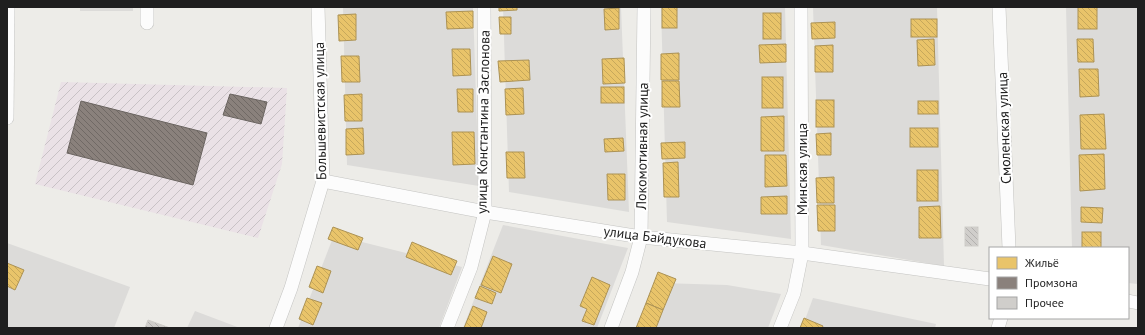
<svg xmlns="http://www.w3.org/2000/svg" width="1145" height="335" viewBox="0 0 1145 335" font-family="'PT Sans',sans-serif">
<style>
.residential{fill:#dcdbd9}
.industrial{fill:url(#industrial-furrows)}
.homes{fill:url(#homes-back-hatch);stroke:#ac9254}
.industry{fill:url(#industry-back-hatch);stroke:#6a6460}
.building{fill:url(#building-back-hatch);stroke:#d0cec9}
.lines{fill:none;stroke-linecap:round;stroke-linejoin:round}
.street-casing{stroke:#c4c4c2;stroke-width:14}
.street{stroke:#fcfcfc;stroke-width:13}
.labels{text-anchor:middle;stroke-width:4;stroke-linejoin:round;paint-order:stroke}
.street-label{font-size:14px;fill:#1f1f1f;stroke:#fff}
</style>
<defs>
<pattern id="industrial-furrows" width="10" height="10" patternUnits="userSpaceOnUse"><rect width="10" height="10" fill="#eae1e6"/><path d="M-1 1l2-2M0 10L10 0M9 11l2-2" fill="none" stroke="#c8c1c5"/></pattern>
<pattern id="homes-back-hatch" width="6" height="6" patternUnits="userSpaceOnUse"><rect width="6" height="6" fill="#e9c46a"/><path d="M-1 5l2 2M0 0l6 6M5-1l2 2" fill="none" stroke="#c7a85b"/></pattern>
<pattern id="industry-back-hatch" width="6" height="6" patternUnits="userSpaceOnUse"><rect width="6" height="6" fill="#8a817c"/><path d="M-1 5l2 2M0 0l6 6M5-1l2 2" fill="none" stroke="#706965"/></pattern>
<pattern id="building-back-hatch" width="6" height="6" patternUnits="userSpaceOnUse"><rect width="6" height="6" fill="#d0cecb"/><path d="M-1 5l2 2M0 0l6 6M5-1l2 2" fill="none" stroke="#b2b0ae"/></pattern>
</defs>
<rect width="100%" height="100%" fill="#edece8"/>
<!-- residential -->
<g class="residential">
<rect x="80" y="7" width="53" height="4"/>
<path d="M343 7H473L479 186 347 165Z"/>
<path d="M503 7H621L629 212 509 192Z"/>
<path d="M661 7H785L791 239 667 222Z"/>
<path d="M813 7H937L944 266 821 245Z"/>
<path d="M1066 7H1138V284L1128 283V248H1072Z"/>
<path d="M503 225 628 248 597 328H463Z"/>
<path d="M334 235 462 267 439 328H298Z"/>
<path d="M7 243 130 287 114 328H7Z"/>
<path d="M661 283 727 285 781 294 768 328H643Z"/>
<path d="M813 298 936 324 935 328H802Z"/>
<path d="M195 311 240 328H187Z"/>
</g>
<!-- industrial -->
<path class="industrial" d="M61 82 287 88 282 164 258 238 35 184Z"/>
<!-- homes -->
<g class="homes">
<path d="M499 7H517V10L499 11Z"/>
<rect x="662" y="7" width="15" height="21"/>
<rect x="1078" y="7" width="19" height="22"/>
<path d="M619 8V29L605 30 604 9Z"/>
<path d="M473 11V28L447 29 446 12Z"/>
<rect x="763" y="13" width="18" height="26"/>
<path d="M356 14V40L339 41 338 15Z"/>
<path d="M499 17H511V34H500Z"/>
<rect x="911" y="19" width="26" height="18"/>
<path d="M835 22V38L812 39 811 23Z"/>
<path d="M934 39 935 65 918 66 917 40Z"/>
<path d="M1077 39H1093L1094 62H1078Z"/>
<path d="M786 44V62L760 63 759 45Z"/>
<path d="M833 45V72H815V46Z"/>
<path d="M452 49H470L471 75 453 76Z"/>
<path d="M679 53V80H661V54Z"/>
<path d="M341 56H359L360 82H342Z"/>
<path d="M624 58 625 83 603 84 602 59Z"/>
<path d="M529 60 530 80 500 82 498 61Z"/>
<path d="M1079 69H1098L1099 96 1080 97Z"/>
<rect x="762" y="77" width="21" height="31"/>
<path d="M662 81H679L680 107H662Z"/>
<rect x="601" y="87" width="23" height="16"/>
<path d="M523 88 524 114 506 115 505 89Z"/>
<path d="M457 89H473V112H458Z"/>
<path d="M362 94V121H345L344 95Z"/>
<rect x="816" y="100" width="18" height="27"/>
<rect x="918" y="101" width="20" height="13"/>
<path d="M1104 114 1106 149H1081L1080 115Z"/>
<path d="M784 116V151H761V117Z"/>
<path d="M363 128 364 154 346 155V129Z"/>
<rect x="910" y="128" width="28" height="19"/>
<path d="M452 132H474L475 164 453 165Z"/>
<path d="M831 133V155H817L816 134Z"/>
<path d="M623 138 624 151 605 152 604 139Z"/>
<path d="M685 142V158L662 159 661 143Z"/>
<path d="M506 152H524L525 178H507Z"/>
<path d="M1104 154 1105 189 1080 191 1079 155Z"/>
<path d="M765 155H786L787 186 765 187Z"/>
<path d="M678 162 679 197H664L663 163Z"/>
<rect x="917" y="170" width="21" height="31"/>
<path d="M607 174H625V200H608Z"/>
<path d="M834 177V203H817L816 178Z"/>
<path d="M787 196V214H761V197Z"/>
<path d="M817 205H835V231H818Z"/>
<path d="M940 206 941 238H919V207Z"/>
<path d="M1081 207 1103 208 1102 223 1081 222Z"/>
<path d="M333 227 363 238 358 250 328 239Z"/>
<rect x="1082" y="232" width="19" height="16"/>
<path d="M412 242 457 261 451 275 406 257Z"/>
<path d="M493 256 512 264 501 293 481 285Z"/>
<path d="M7 263 24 270 15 290 7 286Z"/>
<path d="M317 266 331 271 323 293 309 287Z"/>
<path d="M658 272 676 279 663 310 646 303Z"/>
<path d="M592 277 610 285 594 325 582 321 587 309 580 306Z"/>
<path d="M480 286 496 293 492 304 475 298Z"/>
<path d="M307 298 322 303 313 325 299 319Z"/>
<path d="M646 303 663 310 656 328H636Z"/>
<path d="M473 306 487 312 481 328H464Z"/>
<path d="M804 318 823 326 822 328H800Z"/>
</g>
<!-- industry -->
<g class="industry">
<path d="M230 94 267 102 261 124 223 115Z"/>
<path d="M81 101 207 133 193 185 67 153Z"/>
</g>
<!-- building -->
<g class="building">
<rect x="965" y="227" width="13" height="19"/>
<path d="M148 320 170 328H145Z"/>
</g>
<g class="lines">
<!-- street casing -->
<g class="street-casing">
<g id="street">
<path d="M147 7V23"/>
<path d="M999 7 1009 248"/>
<path d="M7 118 8 7"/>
<path d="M323 181 485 212 641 237 802 253 990 279"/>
<path d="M1128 301 1138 303"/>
<path d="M276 328 291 288 323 181 318 7"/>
<path d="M447 328 471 267 485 212 484 7"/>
<path d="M611 328 632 272 641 237 644 7"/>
<path d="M780 328 794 293 802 253 801 7"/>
<path d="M998 328 1001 318"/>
</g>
</g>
<!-- street -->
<use href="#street" class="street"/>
</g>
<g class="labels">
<!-- street labels -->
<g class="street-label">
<text transform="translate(320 111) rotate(-91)" y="5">Большевистская улица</text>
<text transform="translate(483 122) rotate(-89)" y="5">улица Константина Заслонова</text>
<text transform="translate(1004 128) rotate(-92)" y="5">Смоленская улица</text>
<text transform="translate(642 146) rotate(-89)" y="5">Локомотивная улица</text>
<text transform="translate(802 169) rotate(-90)" y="5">Минская улица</text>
<text transform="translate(655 237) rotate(7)" y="5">улица Байдукова</text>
</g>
</g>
<!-- border -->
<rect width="1145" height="335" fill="none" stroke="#1f1f1f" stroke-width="16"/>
<!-- legend -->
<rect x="989" y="247" width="140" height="72" fill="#ffffff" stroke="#a5a5a5"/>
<rect x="997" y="257" width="20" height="12" fill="#e9c46a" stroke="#a5a5a5"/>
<text x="1025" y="267" font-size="12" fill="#1f1f1f">Жильё</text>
<rect x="997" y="277" width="20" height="12" fill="#8a817c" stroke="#a5a5a5"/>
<text x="1025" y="287" font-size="12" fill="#1f1f1f">Промзона</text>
<rect x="997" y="297" width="20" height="12" fill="#d0cecb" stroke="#a5a5a5"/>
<text x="1025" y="307" font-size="12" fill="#1f1f1f">Прочее</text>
</svg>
